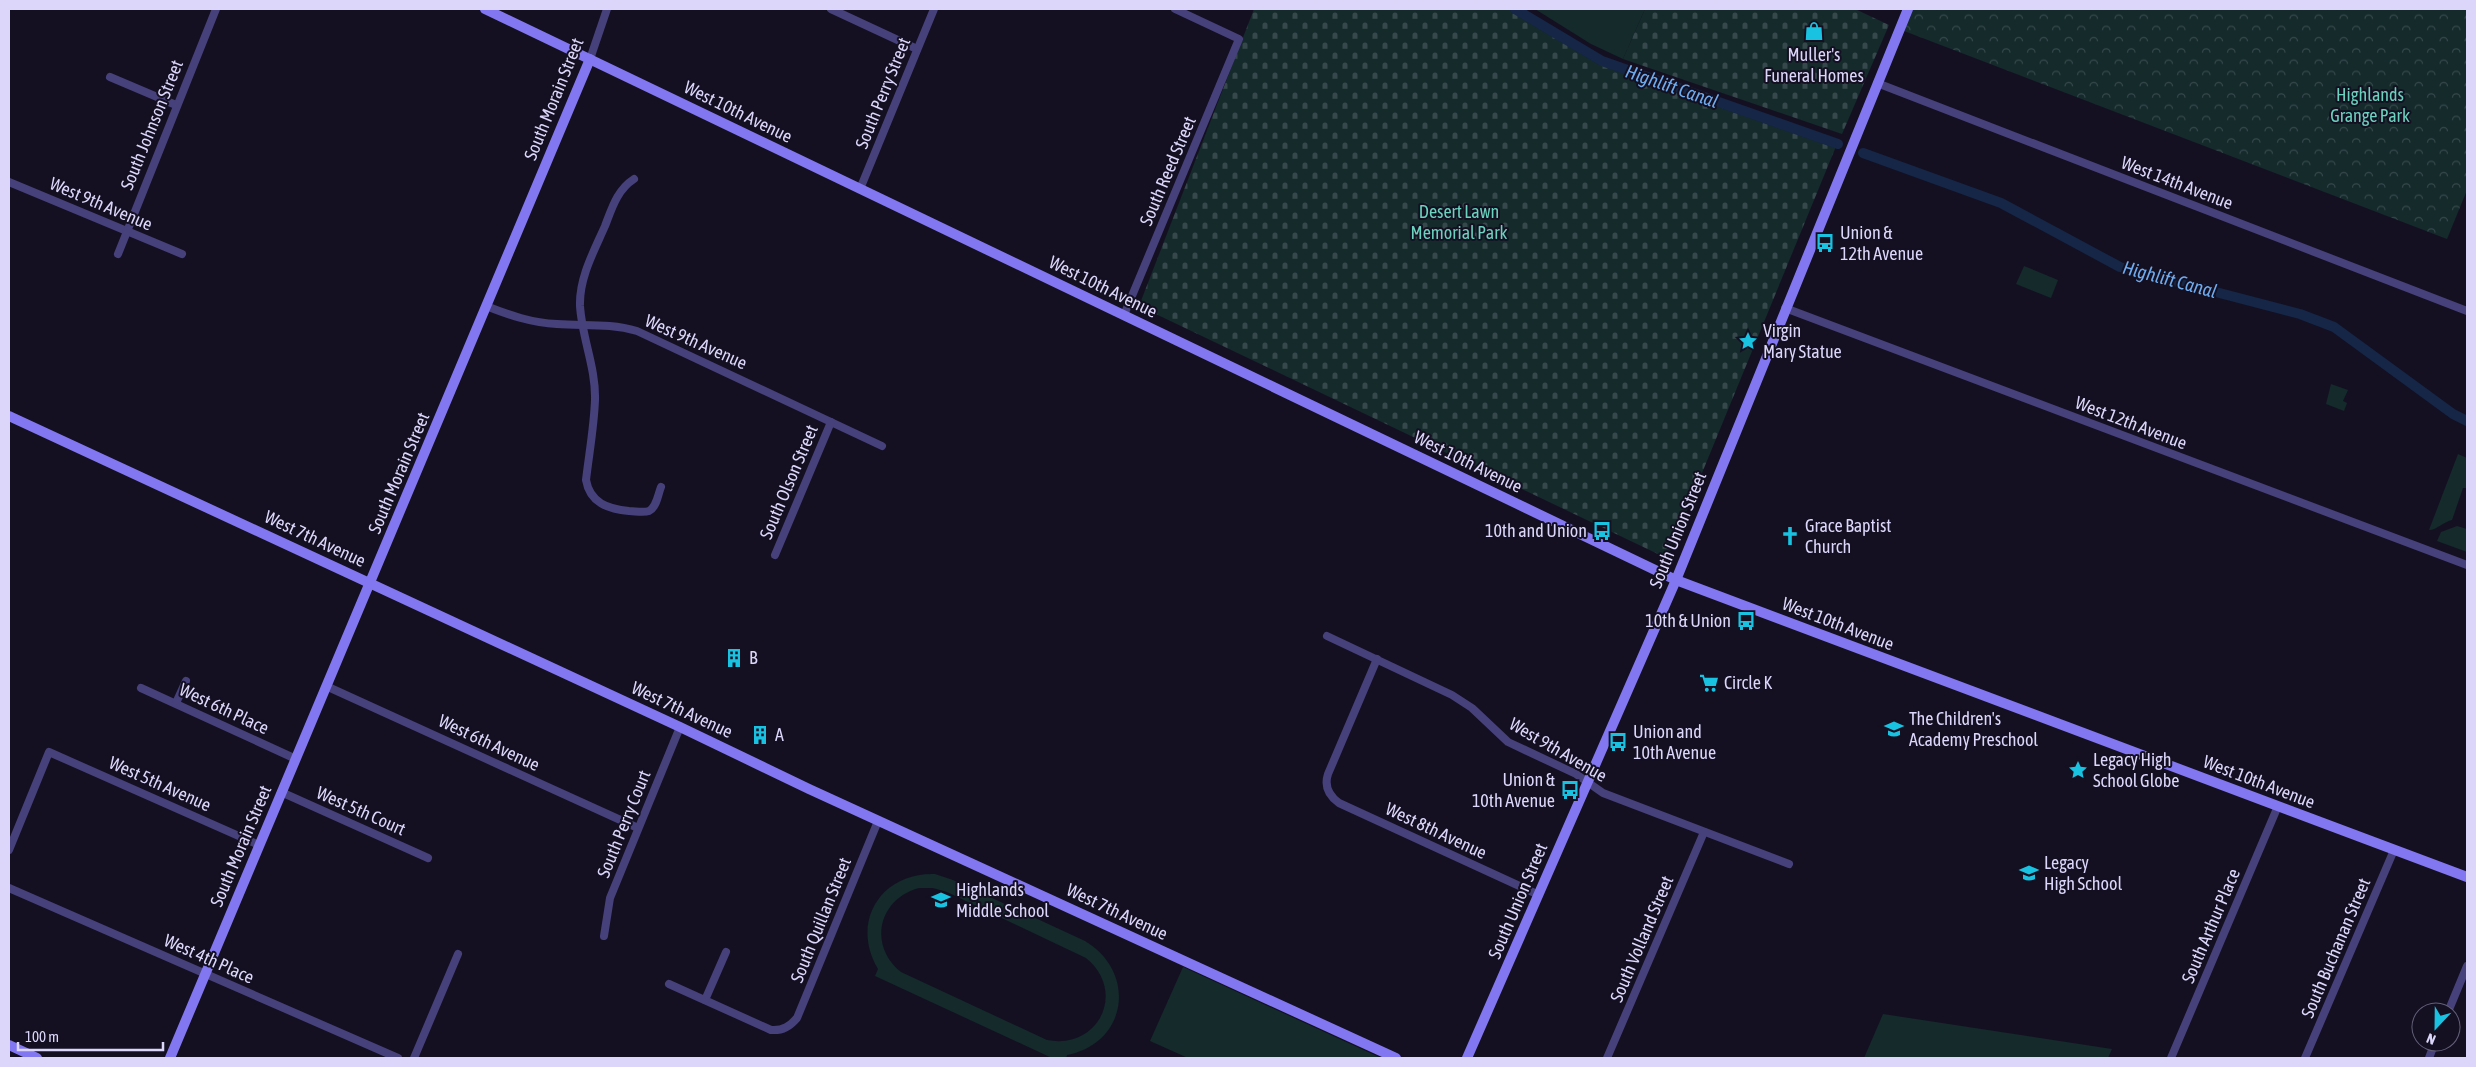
<svg xmlns="http://www.w3.org/2000/svg" width="2476" height="1067" viewBox="0 0 2476 1067" font-family="'Asap Condensed',sans-serif">
<style>
.grass{fill:#142a2b;fill-rule:evenodd}
.forest{fill:url(#forest-crowns)}
.cemetery{fill:url(#cemetery-stones)}
.lines{fill:none;stroke-linecap:round;stroke-linejoin:round}
.canal{stroke:#152647;stroke-width:10}
.street{stroke:#46417b;stroke-width:8}
.secondary{stroke:#8277f0;stroke-width:10}
.labels{text-anchor:middle;stroke-width:4;stroke-linejoin:round;paint-order:stroke}
.poi-label{font-size:18px;fill:#dcd6fa;stroke:#141022;text-anchor:start}
.street-label{font-size:18px;fill:#dcd6fa;stroke:#141022}
.park-label{font-size:18px;fill:#6ad2bf;stroke:#141022}
.water-label{font-size:19px;font-style:italic;fill:#6facef;stroke:#141022}
</style>
<defs>
<pattern id="forest-crowns" width="20" height="18" patternUnits="userSpaceOnUse" patternTransform="scale(1.25)"><rect width="20" height="18" fill="#142a2b"/><path d="M2 6a3 3 0 1 1 6 0M12 15a3 3 0 1 1 6 0" fill="none" stroke="#36484b"/></pattern>
<pattern id="cemetery-stones" width="16" height="16" patternUnits="userSpaceOnUse" patternTransform="scale(1.25)"><rect width="16" height="16" fill="#142a2b"/><path d="M2 7V4a2 2 0 0 1 4 0v3zM10 15v-3a2 2 0 0 1 4 0v3z" fill="#36484b"/></pattern>
</defs>
<rect width="100%" height="100%" fill="#141022"/>
<!-- grass -->
<g class="grass">
<path d="M1535 9H1645L1623 59 1591 44Z"/>
<path d="M2024 266 2058 280 2051 298 2016 284Z"/>
<path d="M2331 384 2348 390 2343 401 2347 403 2344 411 2326 404Z"/>
<path d="M2458 454 2467 458V488H2463L2452 520C2443 522 2437 530 2429 530Z"/>
<path d="M2457 526 2467 529V552L2437 541 2441 532Z"/>
<path d="M935 874 953 880 1085 941C1137 972 1128 1043 1067 1055L1066 1058H1052L875 976 878 969C850 922 881 872 935 874ZM919 888H933L947 892 1086 958C1127 991 1099 1050 1047 1040L901 972C868 946 878 899 919 888Z"/>
<path d="M1183 967 1381 1058H1188L1150 1041Z"/>
<path d="M1883 1014 2112 1049 2108 1058H1864Z"/>
</g>
<!-- forest -->
<path class="forest" d="M1908 9H2467V190L2447 239 1899 29Z"/>
<!-- cemetery -->
<g class="cemetery">
<path d="M1254 9H1514L1607 62 1837 144 1670 551 1660 555 1139 306Z"/>
<path d="M1645 9H1855L1889 25 1842 134 1623 59Z"/>
</g>
<g class="lines">
<!-- canal -->
<g class="canal">
<path d="M1515 9 1602 61 1838 144"/>
<path d="M1863 153 2001 203 2120 267 2300 314 2334 327 2453 414 2467 421"/>
</g>
<!-- street -->
<g class="street">
<path d="M831 9 917 49"/>
<path d="M590 59 607 9"/>
<path d="M110 77 176 105"/>
<path d="M1877 83 2467 311"/>
<path d="M634 179C617 190 612 208 605 226 594 251 579 278 580 306 582 338 596 368 595 400 594 427 589 454 586 480 590 503 608 509 629 511 635 511 643 513 649 511 657 507 658 494 661 487"/>
<path d="M9 182 182 254"/>
<path d="M860 189 934 9"/>
<path d="M118 254 216 9"/>
<path d="M486 306C509 315 532 323 557 324 585 326 610 323 637 331L882 446"/>
<path d="M1785 308 2467 565"/>
<path d="M1124 315 1239 39 1175 9"/>
<path d="M775 555 831 422"/>
<path d="M1327 636 1452 695 1472 708 1508 742 1576 774 1603 793 1789 864"/>
<path d="M1377 659 1328 774C1324 786 1328 795 1339 803L1539 895"/>
<path d="M326 686 638 828"/>
<path d="M141 688 296 759"/>
<path d="M176 703 186 681"/>
<path d="M281 792 428 858"/>
<path d="M9 850 49 752 259 845"/>
<path d="M9 888 398 1058"/>
<path d="M604 936 610 898 680 727"/>
<path d="M669 984 771 1030C783 1031 790 1026 797 1018L878 821"/>
<path d="M705 1000 726 952"/>
<path d="M2448 1012 2467 966"/>
<path d="M414 1058 458 954"/>
<path d="M1607 1058 1704 832"/>
<path d="M2171 1058 2278 806"/>
<path d="M2305 1058 2394 850"/>
<path d="M2429 1058 2435 1042"/>
</g>
<!-- secondary -->
<g class="secondary">
<path d="M485 9 1676 580 2467 877"/>
<path d="M9 416 680 727 809 789 1396 1058"/>
<path d="M9 1045 37 1058"/>
<path d="M170 1058 590 59"/>
<path d="M1467 1058 1676 580 1908 9"/>
</g>
</g>
<!-- icons -->
<defs>
<g id="shop-bare" transform="scale(1.5)"><path d="M-5-2.5h2.3a2.7 3.5 0 0 1 5.4 0H5L5.5 6h-11ZM-1.5-2.5h3a1.5 2.3 0 0 0-3 0Z" fill="#1ac2e2" stroke="#141022" stroke-width="2.5" paint-order="stroke"/></g>
<g id="bus-bare" transform="scale(1.5)"><path d="M-5-6H5V4H4V6H2V4H-2V6H-4V4H-5ZM-3.5-4V0h7V-4ZM-3.5 1.2v1.5H-2V1.2ZM2 1.2v1.5H3.5V1.2Z" fill="#1ac2e2" stroke="#141022" stroke-width="2.5" paint-order="stroke"/></g>
<g id="sight-bare" transform="scale(1.5)"><path d="M0-6L1.8-2.2L6-1.7L2.9 1.2L3.7 5.4L0 3.3L-3.7 5.4L-2.9 1.2L-6-1.7L-1.8-2.2Z" fill="#1ac2e2" stroke="#141022" stroke-width="2.5" paint-order="stroke"/></g>
<g id="church-bare" transform="scale(1.5)"><path d="M-1.2-6h2.4v3.5h3.3v2.4h-3.3V6h-2.4V-.1h-3.3v-2.4h3.3Z" fill="#1ac2e2" stroke="#141022" stroke-width="2.5" paint-order="stroke"/></g>
<g id="building-bare" transform="scale(1.5)"><path d="M-4-6H4V6H1V3H-1V6H-4ZM-2.5-4.3h1.7v1.8h-1.7ZM.8-4.3h1.7v1.8H.8ZM-2.5-1h1.7V.8h-1.7ZM.8-1h1.7V.8H.8Z" fill="#1ac2e2" stroke="#141022" stroke-width="2.5" paint-order="stroke"/></g>
<g id="supermarket-bare" transform="scale(1.5)"><path d="M-6-5.5h2.5l.6 2H6L4.5 2H-2.5L-4.4-4H-6ZM-1.5 3.2a1.3 1.3 0 1 0 .1 0ZM3 3.2a1.3 1.3 0 1 0 .1 0Z" fill="#1ac2e2" stroke="#141022" stroke-width="2.5" paint-order="stroke"/></g>
<g id="school-bare" transform="scale(1.5)"><path d="M0-5L7-2L0 1L-7-2ZM-4 1L0 2.5L4 1V4Q0 6-4 4Z" fill="#1ac2e2" stroke="#141022" stroke-width="2.5" paint-order="stroke"/></g>
</defs>
<g fill-rule="evenodd">
<use href="#shop-bare" x="1814" y="31"/>
<use href="#bus-bare" x="1825" y="243"/>
<use href="#sight-bare" x="1748" y="341"/>
<use href="#bus-bare" x="1602" y="531"/>
<use href="#church-bare" x="1790" y="536"/>
<use href="#bus-bare" x="1746" y="621"/>
<use href="#building-bare" x="734" y="658"/>
<use href="#supermarket-bare" x="1709" y="683"/>
<use href="#school-bare" x="1894" y="729"/>
<use href="#building-bare" x="760" y="735"/>
<use href="#bus-bare" x="1618" y="742"/>
<use href="#sight-bare" x="2078" y="770"/>
<use href="#bus-bare" x="1570" y="790"/>
<use href="#school-bare" x="2029" y="873"/>
<use href="#school-bare" x="941" y="900"/>
</g>
<g class="labels">
<!-- poi labels -->
<g class="poi-label">
<text x="1814" y="61" text-anchor="middle">Muller's<tspan x="1814" dy="21">Funeral Homes</tspan></text>
<text x="1840" y="239">Union &amp;<tspan x="1840" dy="21">12th Avenue</tspan></text>
<text x="1763" y="337">Virgin<tspan x="1763" dy="21">Mary Statue</tspan></text>
<text x="1805" y="532">Grace Baptist<tspan x="1805" dy="21">Church</tspan></text>
<text x="1587" y="537" text-anchor="end">10th and Union</text>
<text x="1731" y="627" text-anchor="end">10th &amp; Union</text>
<text x="749" y="664">B</text>
<text x="1724" y="689">Circle K</text>
<text x="1909" y="725">The Children's<tspan x="1909" dy="21">Academy Preschool</tspan></text>
<text x="1633" y="738">Union and<tspan x="1633" dy="21">10th Avenue</tspan></text>
<text x="775" y="741">A</text>
<text x="2093" y="766">Legacy High<tspan x="2093" dy="21">School Globe</tspan></text>
<text x="1555" y="786" text-anchor="end">Union &amp;<tspan x="1555" dy="21">10th Avenue</tspan></text>
<text x="2044" y="869">Legacy<tspan x="2044" dy="21">High School</tspan></text>
<text x="956" y="896">Highlands<tspan x="956" dy="21">Middle School</tspan></text>
</g>
<!-- street labels -->
<g class="street-label">
<text transform="translate(883 93) rotate(-68)" y="6">South Perry Street</text>
<text transform="translate(554 99) rotate(-68)" y="6">South Morain Street</text>
<text transform="translate(738 112) rotate(26)" y="6">West 10th Avenue</text>
<text transform="translate(152 125) rotate(-68)" y="6">South Johnson Street</text>
<text transform="translate(1168 171) rotate(-67)" y="6">South Reed Street</text>
<text transform="translate(2177 183) rotate(21)" y="6">West 14th Avenue</text>
<text transform="translate(101 204) rotate(23)" y="6">West 9th Avenue</text>
<text transform="translate(1103 287) rotate(26)" y="6">West 10th Avenue</text>
<text transform="translate(696 342) rotate(24)" y="6">West 9th Avenue</text>
<text transform="translate(2131 423) rotate(21)" y="6">West 12th Avenue</text>
<text transform="translate(1468 462) rotate(26)" y="6">West 10th Avenue</text>
<text transform="translate(399 473) rotate(-67)" y="6">South Morain Street</text>
<text transform="translate(789 482) rotate(-67)" y="6">South Olson Street</text>
<text transform="translate(1678 530) rotate(-68)" y="6">South Union Street</text>
<text transform="translate(315 539) rotate(25)" y="6">West 7th Avenue</text>
<text transform="translate(1838 624) rotate(21)" y="6">West 10th Avenue</text>
<text transform="translate(224 709) rotate(25)" y="6">West 6th Place</text>
<text transform="translate(682 710) rotate(25)" y="6">West 7th Avenue</text>
<text transform="translate(489 743) rotate(25)" y="6">West 6th Avenue</text>
<text transform="translate(1558 750) rotate(30)" y="6">West 9th Avenue</text>
<text transform="translate(2259 782) rotate(21)" y="6">West 10th Avenue</text>
<text transform="translate(160 784) rotate(24)" y="6">West 5th Avenue</text>
<text transform="translate(361 811) rotate(24)" y="6">West 5th Court</text>
<text transform="translate(624 824) rotate(-68)" y="6">South Perry Court</text>
<text transform="translate(1436 831) rotate(25)" y="6">West 8th Avenue</text>
<text transform="translate(241 846) rotate(-67)" y="6">South Morain Street</text>
<text transform="translate(1518 901) rotate(-67)" y="6">South Union Street</text>
<text transform="translate(1117 912) rotate(25)" y="6">West 7th Avenue</text>
<text transform="translate(821 920) rotate(-68)" y="6">South Quillan Street</text>
<text transform="translate(2211 926) rotate(-67)" y="6">South Arthur Place</text>
<text transform="translate(1642 939) rotate(-67)" y="6">South Volland Street</text>
<text transform="translate(2336 948) rotate(-67)" y="6">South Buchanan Street</text>
<text transform="translate(209 959) rotate(24)" y="6">West 4th Place</text>
</g>
<!-- park labels -->
<g class="park-label">
<text x="2370" y="101">Highlands<tspan x="2370" dy="21">Grange Park</tspan></text>
<text x="1459" y="218">Desert Lawn<tspan x="1459" dy="21">Memorial Park</tspan></text>
</g>
<!-- water labels -->
<g class="water-label">
<text transform="translate(1672 86) rotate(19)" y="7">Highlift Canal</text>
<text transform="translate(2170 279) rotate(15)" y="7">Highlift Canal</text>
</g>
</g>
<!-- border -->
<rect width="2476" height="1067" fill="none" stroke="#dcd6fa" stroke-width="20"/>
<!-- north arrow -->
<g transform="translate(2436 1027) rotate(202)"><circle r="24" fill="#141022" stroke="#645f78"/>
<path d="M0-4L9 19L0 12L-9 19Z" fill="#1ac2e2"/>
<text y="-8" font-size="14" font-weight="bold" text-anchor="middle" fill="#dcd6fa">N</text>
</g>
<!-- scale -->
<path d="M18 1042v8h145v-8" fill="none" stroke="#dcd6fa" stroke-width="2.5"/>
<text x="25" y="1042" font-size="15" fill="#dcd6fa" stroke="#141022" stroke-width="4" paint-order="stroke">100 m</text>
</svg>
